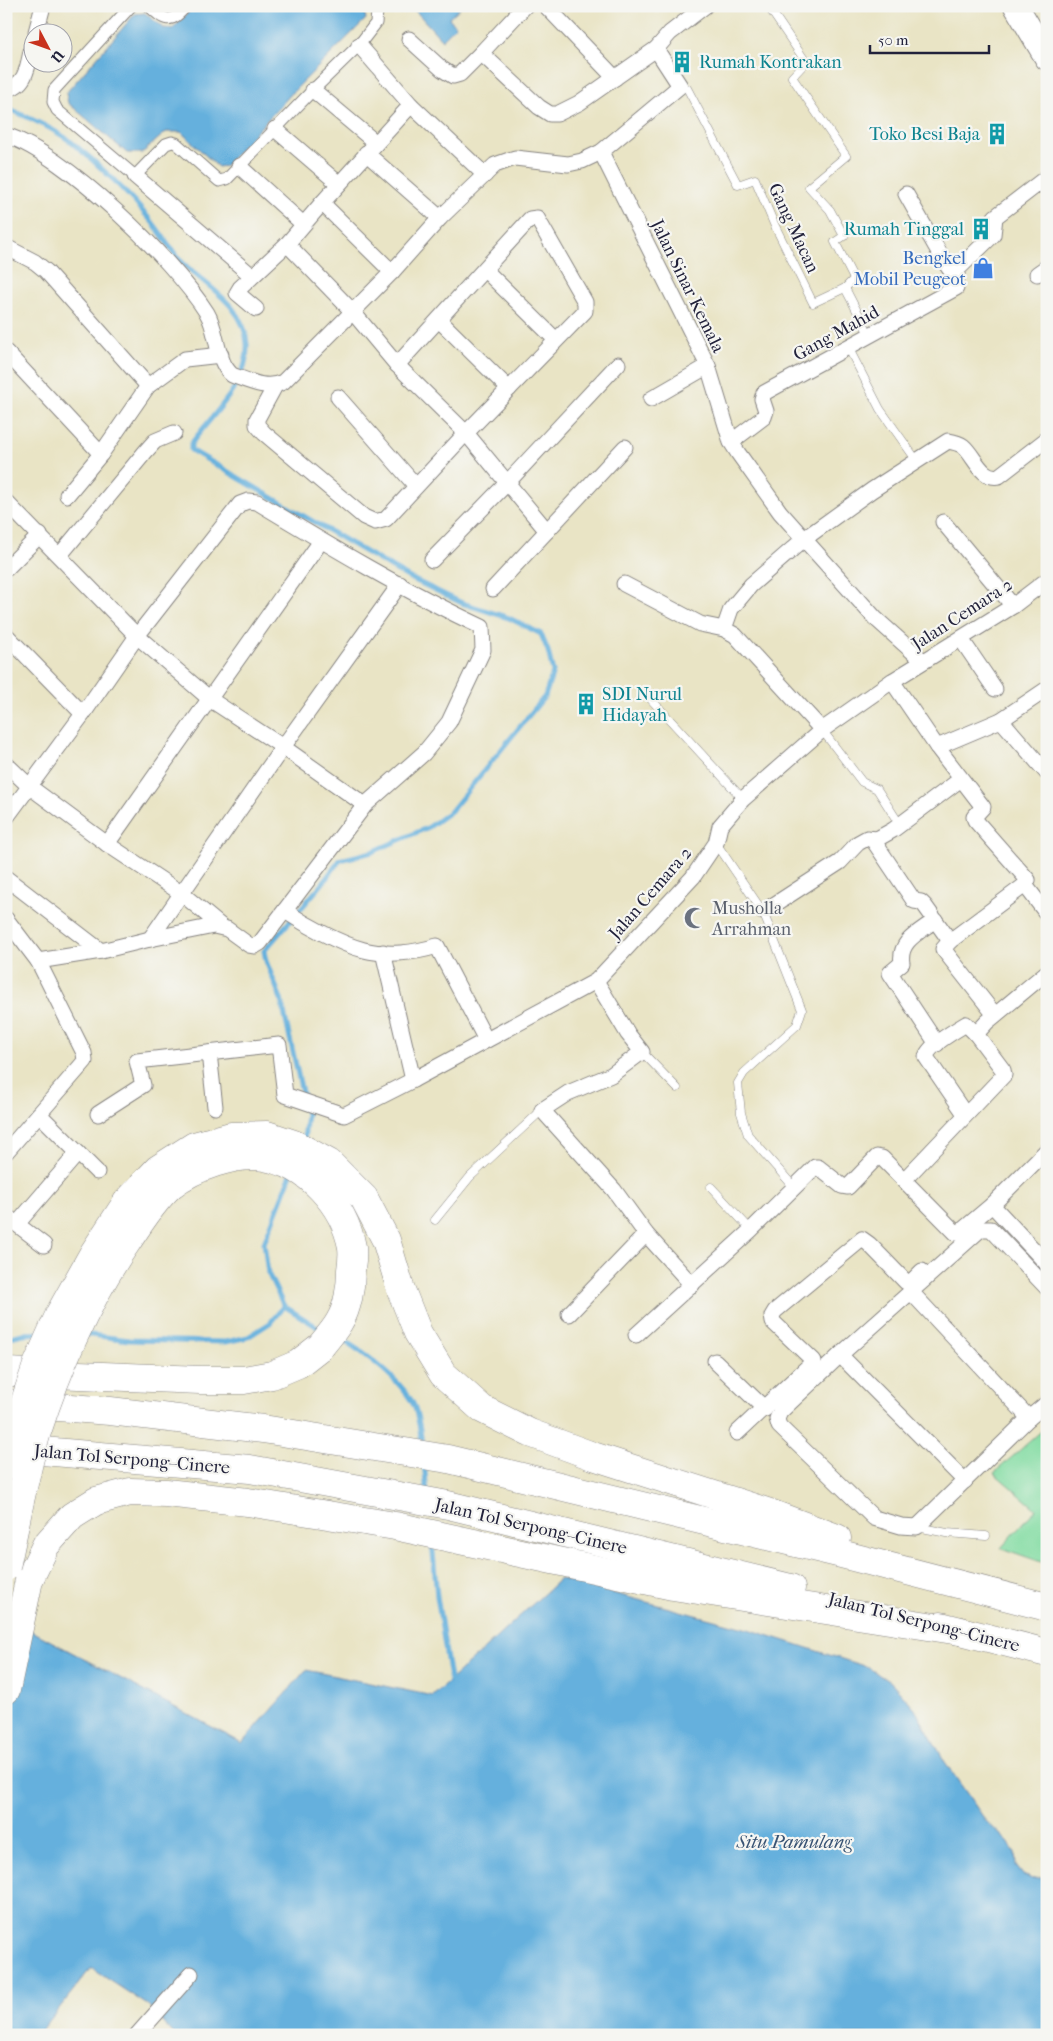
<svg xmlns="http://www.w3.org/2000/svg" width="1053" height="2041" viewBox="0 0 1053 2041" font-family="'IM FELL French Canon',serif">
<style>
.green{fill:#82dca2;stroke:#527f6e}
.water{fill:#65b0dd;stroke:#44698c}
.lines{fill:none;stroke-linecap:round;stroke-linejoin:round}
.stream{stroke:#65b0dd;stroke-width:5}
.service-casing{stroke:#868380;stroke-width:9}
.pedestrian-casing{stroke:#868380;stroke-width:13}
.minor-casing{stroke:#868380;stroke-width:17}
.primary-casing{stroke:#868380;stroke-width:26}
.motorway-casing{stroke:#868380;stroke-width:29}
.service{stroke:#fff;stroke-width:8}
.pedestrian{stroke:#fff;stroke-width:11}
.minor{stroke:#fff;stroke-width:15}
.primary{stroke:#fff;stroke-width:24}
.motorway{stroke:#fff;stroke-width:28}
.motorway-bridge-casing{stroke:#868380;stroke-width:29;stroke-linecap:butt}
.motorway-bridge{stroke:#fff;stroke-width:28}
.labels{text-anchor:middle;stroke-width:4.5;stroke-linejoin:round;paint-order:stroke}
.culture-label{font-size:18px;fill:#0d838f;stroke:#f6f6f2;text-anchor:start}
.street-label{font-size:18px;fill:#22223b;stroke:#f6f6f2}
.shop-label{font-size:18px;fill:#366cbe;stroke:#f6f6f2;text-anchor:end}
.worship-label{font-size:18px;fill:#5b616d;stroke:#f6f6f2;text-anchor:start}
.water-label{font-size:19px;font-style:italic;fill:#395474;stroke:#f6f6f2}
</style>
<rect width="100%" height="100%" fill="#f6f6f2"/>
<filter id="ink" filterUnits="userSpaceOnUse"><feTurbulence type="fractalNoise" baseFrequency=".02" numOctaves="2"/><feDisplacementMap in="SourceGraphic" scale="10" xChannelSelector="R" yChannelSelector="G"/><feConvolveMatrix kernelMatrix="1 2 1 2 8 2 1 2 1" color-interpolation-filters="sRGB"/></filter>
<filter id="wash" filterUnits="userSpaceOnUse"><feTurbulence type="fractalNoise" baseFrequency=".0096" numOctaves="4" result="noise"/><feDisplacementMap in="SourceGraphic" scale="20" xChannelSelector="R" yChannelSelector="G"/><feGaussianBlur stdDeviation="1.12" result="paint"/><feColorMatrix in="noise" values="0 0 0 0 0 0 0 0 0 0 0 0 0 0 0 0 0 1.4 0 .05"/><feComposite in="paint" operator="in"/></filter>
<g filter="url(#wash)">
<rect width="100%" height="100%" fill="#e9e4c5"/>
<!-- green -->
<path class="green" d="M1047 1426V1564L1001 1548 1036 1509 994 1473Z"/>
<!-- water -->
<g class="water">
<path d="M194 6H363L366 19 292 93 225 166 218 167 181 132H166L142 153H127L68 103 66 93 135 14 145 13 163 28 173 29Z"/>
<path d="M411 6H462L449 18 456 26 442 40Z"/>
<path d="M560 1579 748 1629 867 1667 891 1682 913 1706 945 1762 986 1821 1008 1842 1015 1853 1016 1866 1023 1875 1032 1879 1047 1877V2035H175L146 2004 91 1968 38 2035H6V1735L30 1630 242 1743 306 1670 433 1696Z"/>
</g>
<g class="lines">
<!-- stream -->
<g class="stream">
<path d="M6 108C28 117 51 127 70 141 100 165 129 194 153 223 163 235 170 249 180 260 204 286 245 304 247 344 249 384 213 413 191 444V450L408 577 462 603 509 618 541 634 548 651 553 672 545 696 451 811 429 827 372 852 340 860 322 884 264 951 266 961 281 999 307 1114 304 1140"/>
<path d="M291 1174 264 1243 268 1273 284 1306 322 1330"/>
<path d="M84 1334 129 1340 226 1342 248 1337 270 1323 284 1306"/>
<path d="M6 1338 23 1334 43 1333"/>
<path d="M339 1338C363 1351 405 1383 415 1408 419 1421 421 1433 422 1446"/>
<path d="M424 1462 427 1494"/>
<path d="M432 1542 437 1596 451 1685"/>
</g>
</g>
</g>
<g filter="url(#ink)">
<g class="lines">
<!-- service casing -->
<g class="service-casing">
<g id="service">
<path d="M768 6 806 62 792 77 846 156 809 187 830 210 844 236 835 242 854 279 845 288"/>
<path d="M680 86 687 88 738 185 755 179 774 224 813 303 845 288 870 336"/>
<path d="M848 347 880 409 917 461"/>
<path d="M647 695 743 799"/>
<path d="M822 730 862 782 877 789 900 825"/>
<path d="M716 843 763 912 802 1010 797 1025 744 1073 738 1083 741 1113 748 1135 794 1187"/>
<path d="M642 1052 677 1088"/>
<path d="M711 1187 751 1230"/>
<path d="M435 1220 470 1177 542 1110"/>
<path d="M917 1527 947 1533 986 1536"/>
</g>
</g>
<!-- pedestrian casing -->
<g class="pedestrian-casing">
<g id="pedestrian">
<path d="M131 6 54 90 53 102 57 110 135 176 166 144 172 142 176 143 219 181 227 179 313 90 359 45 376 23 377 11 375 6"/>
<path d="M149 6C165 21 170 25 186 6"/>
</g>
</g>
<!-- minor casing -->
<g class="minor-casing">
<g id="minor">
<path d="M525 6 481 53 539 107 550 114H557L579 103 656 49 670 33 705 6"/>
<path d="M546 6 615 78"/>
<path d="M36 32 43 6"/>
<path d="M409 39 442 69 453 76 460 74 481 53"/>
<path d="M359 45 411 105 485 175"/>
<path d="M6 89C27 86 28 64 32 47"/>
<path d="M313 90 376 143"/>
<path d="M275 129 339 184"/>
<path d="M6 135C67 156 172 258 207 313 218 331 215 360 232 375 249 381 266 390 283 382L392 272 440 218 495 165 515 158 568 164 582 161 601 152 680 86 656 49"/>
<path d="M601 152 708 366 731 442 738 453 780 512 804 539 875 618 923 661"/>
<path d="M366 153 440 218"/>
<path d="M239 166 303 224"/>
<path d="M135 176 252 276"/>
<path d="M906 194 944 261 956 278"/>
<path d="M322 203 392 272"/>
<path d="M287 244 352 311 397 365 466 433 547 531"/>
<path d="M6 247 35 262 46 271 148 386"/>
<path d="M485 270 555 339"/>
<path d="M1037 274 1047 267"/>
<path d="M256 309 237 293 240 288 287 244 322 203 411 105"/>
<path d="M439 320 509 389"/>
<path d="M6 352 101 454"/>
<path d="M275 386 257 419V425L264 433 364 517 375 522 386 519 466 433 585 311V302L537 218 530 219 397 365"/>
<path d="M338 397 416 486"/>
<path d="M651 399 708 366"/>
<path d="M731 442 764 417 766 411 762 399 764 393 956 288 957 270 993 235 995 217 1047 177"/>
<path d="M67 495 101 454 148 386 185 359 221 355"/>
<path d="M6 502 137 636 211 700 283 747 365 805"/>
<path d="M943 522 1013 606"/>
<path d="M60 555 146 451 155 441 174 433"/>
<path d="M432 560 507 483 618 364"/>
<path d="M6 569 40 535"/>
<path d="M624 584 700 624 724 629"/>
<path d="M493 589 625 447"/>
<path d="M6 635 83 714"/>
<path d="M961 639 995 689"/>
<path d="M892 681 937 747 983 807 974 817 975 820 1028 880 1025 885 1047 914"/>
<path d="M1001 720 1047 773"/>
<path d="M822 730 735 635 724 629 731 609 751 585 804 539 872 490 948 441C954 442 959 443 963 446 975 456 981 480 999 476L1047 439"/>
<path d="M937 747 1001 720 1047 689"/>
<path d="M6 764 30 787 107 844 181 893 222 927"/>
<path d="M6 818 83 714 137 636 240 504 248 501 257 502C330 546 405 591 482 627L483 650 449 722 424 753 365 805 260 943 255 946 249 945 227 929 214 926 150 939 101 951 38 961"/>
<path d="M873 840 914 901 921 902 925 906 950 941 943 949 995 1015"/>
<path d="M107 844 321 541"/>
<path d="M6 878 101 951"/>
<path d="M285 911C306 925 340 944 364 950 387 956 415 953 437 946L486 1040"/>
<path d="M763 912 840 862 858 843 867 838 877 839 893 830 961 779"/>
<path d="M6 919 38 961 84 1053 85 1061 6 1152"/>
<path d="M935 920C920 932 898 941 902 963L890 973 937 1044"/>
<path d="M150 939 283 747 400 584"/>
<path d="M950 941 1025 885"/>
<path d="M383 952 413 1080"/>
<path d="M596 981 628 1034 642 1052 611 1075 568 1093 542 1110 614 1190 646 1234 692 1285"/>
<path d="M209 1053 215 1107"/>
<path d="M39 1114 97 1172"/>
<path d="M98 1114 143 1085 137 1061 279 1045 285 1095 344 1115 413 1080 596 981 693 877 716 843 720 826 743 799 822 730 892 681 1013 606 1047 580"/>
<path d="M965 1114 926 1057C928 1046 956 1030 966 1024L976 1034"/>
<path d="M905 1179 1004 1075 1003 1070 976 1034 987 1022 1047 972"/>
<path d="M992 1205 1047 1264"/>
<path d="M6 1216 44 1245"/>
<path d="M17 1224 78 1153"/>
<path d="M1047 1288 991 1229H981L840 1355 780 1412 777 1419 779 1426 874 1518 901 1526 917 1527 1029 1418 1047 1403"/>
<path d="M911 1292 1029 1418"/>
<path d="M569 1314 646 1234"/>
<path d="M636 1335 751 1230 815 1167H818L842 1186 848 1187 877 1157 882 1158 956 1233 960 1232 992 1205 1047 1150"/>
<path d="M840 1355 965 1481"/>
<path d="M715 1361 765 1409"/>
<path d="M737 1433 814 1361 773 1322 772 1316 775 1311 862 1239 869 1244 906 1282 910 1283 922 1271"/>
<path d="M137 2035 191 1974"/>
</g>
</g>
<!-- primary casing -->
<g class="primary-casing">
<path id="primary" d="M1016 6 1047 58"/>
</g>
<!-- motorway casing -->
<g class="motorway-casing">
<g id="motorway">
<path d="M6 1372 200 1380H244L272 1375 298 1364 321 1346"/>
<path d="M6 1403 110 1411 263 1429 448 1459 837 1553 1047 1607"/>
<path d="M8 1448 250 1469 448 1505 791 1588"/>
<path d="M590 1455 770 1513 837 1538"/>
<path d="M941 1626 1047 1653"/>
<path d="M6 1690 29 1580 46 1545 72 1516 96 1501 130 1492 166 1493 248 1502 395 1526 673 1586 960 1631"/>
</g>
</g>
<!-- service -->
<use href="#service" class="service"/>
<!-- pedestrian -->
<use href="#pedestrian" class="pedestrian"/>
<!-- minor -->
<use href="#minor" class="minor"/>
<!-- primary -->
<use href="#primary" class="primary"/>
<!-- motorway -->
<use href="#motorway" class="motorway"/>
<!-- motorway-bridge casing -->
<g class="motorway-bridge-casing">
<g id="motorway-bridge">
<path d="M6 1466 16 1428 37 1365 60 1313 93 1254 127 1202 158 1169 194 1146 231 1136 267 1135 294 1144 329 1163 364 1198 386 1240 401 1290 418 1333 443 1374 482 1409 530 1433 590 1455"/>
<path d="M6 1567C16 1522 24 1476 37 1432 59 1364 88 1298 129 1239 140 1222 155 1199 171 1185 193 1168 236 1152 264 1157 308 1164 344 1205 352 1247 353 1255 352 1263 351 1270 351 1286 348 1308 339 1322 334 1331 327 1338 321 1346"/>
</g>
</g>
<!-- motorway-bridge -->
<use href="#motorway-bridge" class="motorway-bridge"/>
</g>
</g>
<!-- icons -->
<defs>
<g id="building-bare" transform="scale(1.725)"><path d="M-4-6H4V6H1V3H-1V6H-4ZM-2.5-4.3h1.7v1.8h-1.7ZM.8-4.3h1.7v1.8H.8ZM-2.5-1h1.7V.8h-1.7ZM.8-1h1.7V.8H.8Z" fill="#0f9aa8" stroke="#f6f6f2" stroke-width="2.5" paint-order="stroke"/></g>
<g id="shop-bare" transform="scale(1.725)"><path d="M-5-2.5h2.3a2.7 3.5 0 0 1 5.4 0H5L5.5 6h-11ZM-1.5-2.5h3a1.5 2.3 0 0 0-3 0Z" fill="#3f7fe0" stroke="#f6f6f2" stroke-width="2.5" paint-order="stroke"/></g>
<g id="mosque-bare" transform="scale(1.725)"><path d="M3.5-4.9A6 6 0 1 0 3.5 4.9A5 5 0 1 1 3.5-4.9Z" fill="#6b7280" stroke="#f6f6f2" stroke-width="2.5" paint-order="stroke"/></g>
</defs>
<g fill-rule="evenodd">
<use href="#building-bare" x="682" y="62"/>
<use href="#building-bare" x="997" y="134"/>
<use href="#building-bare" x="981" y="229"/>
<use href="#shop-bare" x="983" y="268"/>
<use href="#building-bare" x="586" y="704"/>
<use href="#mosque-bare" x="695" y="918"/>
</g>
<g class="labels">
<!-- culture labels -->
<g class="culture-label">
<text x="699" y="68">Rumah Kontrakan</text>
<text x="980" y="140" text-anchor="end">Toko Besi Baja</text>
<text x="964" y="235" text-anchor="end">Rumah Tinggal</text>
<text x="602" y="700">SDI Nurul<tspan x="602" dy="21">Hidayah</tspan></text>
</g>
<!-- street labels -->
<g class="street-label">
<text transform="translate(794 228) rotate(65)" y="6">Gang Macan</text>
<text transform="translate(688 286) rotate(64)" y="6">Jalan Sinar Kemala</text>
<text transform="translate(836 333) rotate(-29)" y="6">Gang Mahid</text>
<text transform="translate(962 614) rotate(-33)" y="6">Jalan Cemara 2</text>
<text transform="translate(650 893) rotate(-49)" y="6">Jalan Cemara 2</text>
<text transform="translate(132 1459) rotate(5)" y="6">Jalan Tol Serpong–Cinere</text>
<text transform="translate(531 1526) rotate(13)" y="6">Jalan Tol Serpong–Cinere</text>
<text transform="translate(924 1622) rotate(14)" y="6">Jalan Tol Serpong–Cinere</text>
</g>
<!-- shop labels -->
<g class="shop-label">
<text x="966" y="264">Bengkel<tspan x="966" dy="21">Mobil Peugeot</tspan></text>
</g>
<!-- worship labels -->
<g class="worship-label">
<text x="712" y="914">Musholla<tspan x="712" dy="21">Arrahman</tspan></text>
</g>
<!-- water labels -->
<g class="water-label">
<text x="794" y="1848">Situ Pamulang</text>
</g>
</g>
<!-- margin -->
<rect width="1053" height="2041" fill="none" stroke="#f6f6f2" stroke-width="25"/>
<!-- north arrow -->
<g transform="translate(48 48) rotate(131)"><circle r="24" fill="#f6f6f2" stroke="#a1a1a9"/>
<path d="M0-4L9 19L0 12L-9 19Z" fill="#c8321e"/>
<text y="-8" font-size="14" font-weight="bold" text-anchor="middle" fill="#22223b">U</text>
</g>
<!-- scale -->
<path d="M870 45v8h119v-8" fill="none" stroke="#22223b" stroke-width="2.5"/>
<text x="878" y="45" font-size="15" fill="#22223b" stroke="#f6f6f2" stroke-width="4" paint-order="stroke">50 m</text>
</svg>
